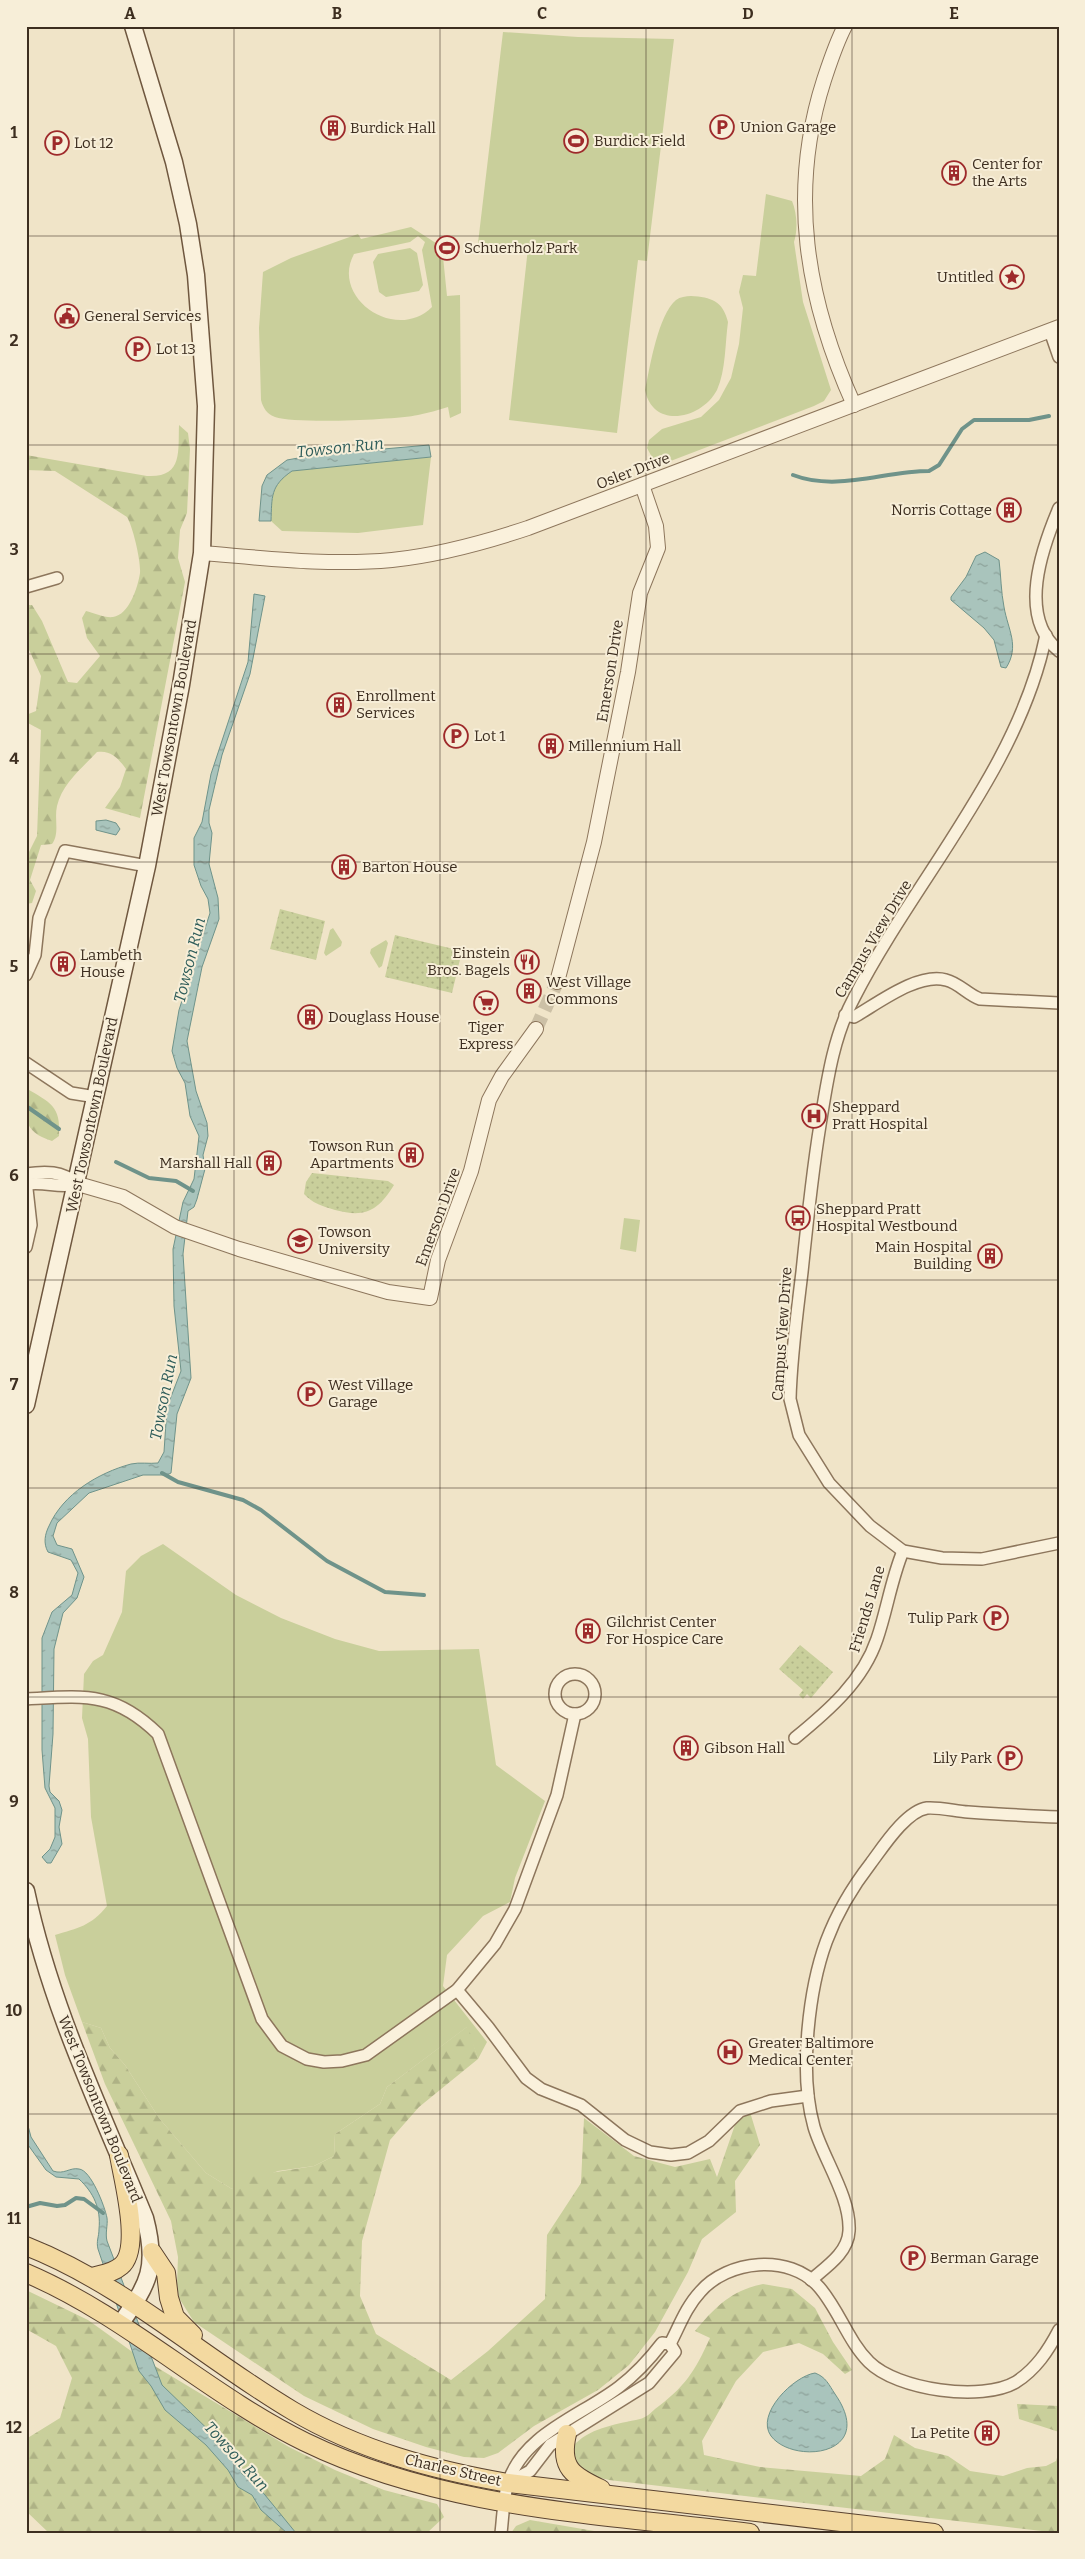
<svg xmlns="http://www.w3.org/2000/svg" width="1085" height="2559" viewBox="0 0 1085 2559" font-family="Bitter,serif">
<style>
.green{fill:#c9cf9b;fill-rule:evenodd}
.forest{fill:url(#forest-firs)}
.park{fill:url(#park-dots)}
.water{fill:url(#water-ripples);stroke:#6f938a}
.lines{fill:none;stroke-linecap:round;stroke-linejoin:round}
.stream{stroke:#6f938a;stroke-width:4}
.tertiary-tunnel{stroke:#ccc0a6;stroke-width:14;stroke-dasharray:14 7;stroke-linecap:butt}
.minor-casing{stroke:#8d765c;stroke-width:14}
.tertiary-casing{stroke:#8d765c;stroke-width:16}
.secondary-casing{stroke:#6f573f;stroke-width:19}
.primary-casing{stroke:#5b4430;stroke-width:20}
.minor{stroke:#faf1dc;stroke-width:11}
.tertiary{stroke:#faf1dc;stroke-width:14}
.secondary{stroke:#faf1dc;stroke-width:16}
.primary{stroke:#f3d9a0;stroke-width:18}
.grid{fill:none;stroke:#3d2e20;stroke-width:1;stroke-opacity:0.55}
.labels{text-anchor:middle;stroke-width:4;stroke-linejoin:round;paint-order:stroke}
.poi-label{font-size:15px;fill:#3d2e20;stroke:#f7eed8;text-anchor:start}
.street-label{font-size:15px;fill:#3d2e20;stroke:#f7eed8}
.water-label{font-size:16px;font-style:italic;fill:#2f5d5a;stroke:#f7eed8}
.neatline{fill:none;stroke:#3d2e20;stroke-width:2}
.grid-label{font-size:16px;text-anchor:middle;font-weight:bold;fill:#3d2e20}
</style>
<defs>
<pattern id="forest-firs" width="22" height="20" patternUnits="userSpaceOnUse" patternTransform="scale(1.25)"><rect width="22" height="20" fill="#c9cf9b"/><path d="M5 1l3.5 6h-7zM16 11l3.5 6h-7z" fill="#aeb285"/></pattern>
<pattern id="park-dots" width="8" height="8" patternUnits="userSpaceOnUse" patternTransform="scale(1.25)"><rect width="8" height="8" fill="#c9cf9b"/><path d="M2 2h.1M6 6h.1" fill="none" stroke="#aeb285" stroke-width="1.8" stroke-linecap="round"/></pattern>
<pattern id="water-ripples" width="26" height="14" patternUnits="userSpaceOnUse" patternTransform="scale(1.25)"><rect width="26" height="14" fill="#a9c4bc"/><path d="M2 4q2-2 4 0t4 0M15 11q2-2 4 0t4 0" fill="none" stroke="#8ba098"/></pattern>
</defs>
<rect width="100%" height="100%" fill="#f0e4c8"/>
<!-- green -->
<g class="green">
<path d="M503 32 578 37 674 39 647 261 638 260 617 433 509 420 528 248 478 243Z"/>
<path d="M766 194 792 201C797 213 798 230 794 242L803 302 831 390 824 401 814 406 668 462 653 459 647 448 649 440 662 429 701 417 719 400 726 387 731 378 739 344 743 308 739 292 743 275 756 276Z"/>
<path d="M411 227 442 247 447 296 460 295 461 413 450 418 448 407C438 410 428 413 418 415 394 420 296 424 275 417 267 414 263 408 261 400L259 328 263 272 291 258 358 234 361 239ZM418 236 425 242 422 250 432 307C396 343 330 298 354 254L410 242Z"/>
<path d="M410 248 417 253 423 285 419 291 386 297 379 292 373 262 378 254Z"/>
<path d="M691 296C711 297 723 301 728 322 725 343 726 370 717 390 702 419 653 430 645 390 650 367 658 315 676 300 680 297 686 296 691 296Z"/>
<path d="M431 457 423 525 358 533 282 531 271 521C272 497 270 486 292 471Z"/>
<path d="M333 928 342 942 341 946 326 956 324 953 330 930Z"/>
<path d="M386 940 388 943 382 966 379 968 370 953 371 949Z"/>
<path d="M624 1218 640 1220 636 1252 620 1249Z"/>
<path d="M163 1544 236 1595 281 1618 335 1639 379 1651 479 1649 496 1765 545 1801 515 1878 510 1902 483 1916 447 1955 443 1986 487 2042 478 2059 467 2027 387 2087 380 2104 335 2134 334 2156 314 2166 278 2171 232 2189 206 2173 159 2118 125 2065 110 2048 101 2028 82 2022 65 1975 55 1935C78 1928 91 1926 107 1906L91 1817 88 1739 82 1718 84 1674 93 1661 103 1655 122 1612 126 1571 141 1556Z"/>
</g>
<!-- forest -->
<g class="forest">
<path d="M179 425 188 433 190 449 187 513 180 530 178 558 185 582 140 818 105 808 120 787 126 769C118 758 111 750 97 752 82 768 62 784 57 806 54 819 60 833 52 844L41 845 30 880 36 891 32 903 26 904V853L29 852 37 836 41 730 26 722V715L36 711 41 676 26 643V605H32L42 621 68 682 77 683 100 656 87 638 82 618 86 611C94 613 105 618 113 617 129 615 138 587 140 573 141 561 133 527 127 517L55 471 26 470V455L147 476C183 478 178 452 179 425Z"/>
<path d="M26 1088C50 1103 61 1105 59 1136L52 1141C21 1131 26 1117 26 1088Z"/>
<path d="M82 2022 101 2028 110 2048 125 2065 159 2118 206 2173 232 2189 245 2177 314 2166 334 2156 335 2134 380 2104 387 2087 468 2026 478 2059 419 2107 390 2140 362 2241 360 2296 376 2334 451 2380 488 2351 545 2299 547 2235 581 2183 584 2118 634 2156 675 2167 710 2159 717 2177 737 2119 750 2112 760 2145 735 2181 736 2212 702 2239 688 2272 655 2332 629 2365 598 2390 534 2426 498 2453 484 2458 464 2457 426 2447 373 2429 304 2396 194 2322 179 2298 177 2284 178 2257 171 2221 105 2084Z"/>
<path d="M763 2284 792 2289 815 2308 833 2342 852 2370 845 2374 823 2354 799 2343 763 2352 736 2381 702 2441 704 2455 760 2467 861 2476 885 2459 894 2435 915 2448 948 2456 970 2471 1003 2476 1027 2468 1046 2466 1056 2461 1059 2451V2533L609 2480C602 2478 593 2477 587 2474 577 2468 565 2452 576 2443 593 2427 618 2424 640 2419 645 2418 651 2413 655 2409 685 2387 695 2371 710 2338L695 2331C715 2307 732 2290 763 2284Z"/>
<path d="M26 2290 88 2320 138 2356 289 2447 335 2470 384 2490 437 2504 444 2517 427 2533H49L26 2511V2439L60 2418 72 2378 56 2346 26 2329Z"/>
<path d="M1017 2404 1059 2406V2432L1019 2419Z"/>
<path d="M530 2520 606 2533H511L516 2526Z"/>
</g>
<!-- park -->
<g class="park">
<path d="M280 909 325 921 316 960 270 949Z"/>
<path d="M395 935 462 951 452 993 385 977Z"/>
<path d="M312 1173 388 1181 394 1185C378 1211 365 1218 335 1210 322 1206 314 1204 304 1194L306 1182Z"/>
<path d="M800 1645 833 1672 811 1698 807 1694 803 1699 799 1695 803 1690 779 1669Z"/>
</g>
<!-- water -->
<g class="water">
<path d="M429 445 431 457 292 471C270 486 272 497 271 521H259L262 486 267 475 287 460 315 455Z"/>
<path d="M985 552 999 560C1001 576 1001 592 1004 607 1008 630 1020 646 1006 668L1001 667 994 640 984 628 951 600V597L966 577 976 556Z"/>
<path d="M254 594 265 596 250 674 222 755 209 810V823L212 833 209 864 218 898 219 919 202 967 187 1041 196 1091 207 1123 208 1136 203 1155 205 1169 197 1199 194 1207 188 1211 183 1254 191 1378 177 1414 171 1473 167 1475H143L89 1493 57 1523 53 1536 57 1545 72 1549 84 1577 77 1598 63 1613 54 1649 53 1734 49 1786 50 1792 59 1801 62 1810 59 1827 62 1844 51 1863H47L42 1857 50 1849 55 1837V1808L45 1788 42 1750V1638L52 1612 72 1595 78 1573 71 1560 48 1552C43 1543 45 1534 49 1526 63 1494 98 1473 131 1464 140 1462 149 1464 158 1463L164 1452 167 1407 181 1371 174 1306 173 1249 183 1202 194 1179 199 1136 190 1116 185 1083 177 1068 172 1051 179 1010 210 913 208 899 201 886 194 865V838L202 822 211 774 248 662Z"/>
<path d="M106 820 116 823 120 829 116 835 96 830V821Z"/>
<path d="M26 2118 31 2137 53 2171C64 2175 70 2167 79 2169 91 2170 105 2207 107 2218 108 2225 105 2233 107 2241L162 2385 222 2443 235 2460 242 2474 256 2484 296 2533H287L261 2510 252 2495 238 2487 228 2470 206 2445 165 2410 151 2386 139 2371 98 2249C96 2241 99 2237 99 2229 101 2209 94 2193 79 2179L56 2177 46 2170 26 2142Z"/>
<path d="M815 2373C826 2377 829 2385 835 2394 878 2456 793 2465 771 2436 755 2414 794 2376 815 2373Z"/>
</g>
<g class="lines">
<!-- stream -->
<g class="stream">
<path d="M793 475C837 492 884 471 929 471L939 465 962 429 974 420H1029L1049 416"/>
<path d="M26 1106 59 1129"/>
<path d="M116 1162 149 1178 176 1181 193 1191"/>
<path d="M162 1473 178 1482 243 1500 261 1510 327 1561 385 1592 424 1595"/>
<path d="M26 2207 40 2203 57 2206 65 2205 76 2198 84 2199 103 2213"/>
</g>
<!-- tertiary-tunnel -->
<path class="tertiary-tunnel" d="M536 1029 557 982"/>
<!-- minor casing -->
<g class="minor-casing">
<g id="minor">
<path d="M1050 331 1059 357"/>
<path d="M1059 508C1042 548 1017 617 1059 651"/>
<path d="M26 587 57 578"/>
<path d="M1046 635C1019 768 915 879 854 998 833 1037 827 1082 820 1125 812 1174 807 1223 802 1272 797 1314 791 1357 790 1399L799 1435 829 1483 870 1526 903 1551 942 1558 982 1559 1059 1543"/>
<path d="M26 975 35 955 39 918 65 851 147 866"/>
<path d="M845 1015 854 1017C877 1004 918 972 946 980 959 983 968 995 980 999L1059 1003"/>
<path d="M26 1063 71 1093 96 1097"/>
<path d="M26 1174C46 1171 61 1171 78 1184"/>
<path d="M26 1180 31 1225 26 1247"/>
<path d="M27 1184C46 1181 59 1189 78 1184"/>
<circle cx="575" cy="1694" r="20"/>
<path d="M26 1699C84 1696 114 1691 158 1734L262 2019 282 2046 307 2059 324 2062 342 2061 366 2055 457 1990 495 1944 515 1909 557 1795 575 1714"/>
<path d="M795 1738C828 1711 863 1681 877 1639 887 1610 891 1580 903 1551"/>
<path d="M457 1990 488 2027 526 2078 541 2089 581 2105 625 2140 650 2152 671 2155 688 2153 709 2141 740 2111 771 2101 808 2096"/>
<path d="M811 2280C826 2267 848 2253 849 2231 851 2198 823 2158 814 2127 805 2095 805 2063 808 2030 814 1963 830 1916 871 1863 883 1847 906 1811 927 1808 939 1807 955 1811 968 1812 998 1814 1029 1816 1059 1817"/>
<path d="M670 2344C679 2327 686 2307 700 2292 727 2260 790 2253 819 2287 839 2310 848 2341 869 2362 897 2390 982 2402 1016 2382 1036 2369 1048 2351 1059 2330"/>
<path d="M508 2483 530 2471 550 2445 649 2383 675 2352 670 2344"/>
<path d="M501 2533C503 2517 503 2499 508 2483 523 2434 581 2416 619 2387 636 2374 649 2360 662 2343L670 2344"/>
</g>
</g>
<!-- tertiary casing -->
<g class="tertiary-casing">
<g id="tertiary">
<path d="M845 26C836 43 830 62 824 80 788 192 806 299 854 405"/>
<path d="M202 553C264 558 329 566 392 560 439 555 483 543 528 528L1059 327"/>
<path d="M557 982 594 842 628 672 640 593 658 548 656 526 642 485"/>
<path d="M78 1184 123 1197 175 1227 239 1249 388 1292 430 1298 438 1260 471 1171 489 1100 502 1076 536 1029"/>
</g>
</g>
<!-- secondary casing -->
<g class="secondary-casing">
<g id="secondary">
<path d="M26 1405 147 866 181 685 202 553 206 406 196 275 188 224 174 162 133 26"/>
<path d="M26 1891C51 2008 100 2108 145 2218 158 2267 149 2283 121 2323"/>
</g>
</g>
<!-- primary casing -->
<g class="primary-casing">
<g id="primary">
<path d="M26 2246C125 2285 203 2358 293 2411 359 2450 433 2470 508 2483L934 2533"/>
<path d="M152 2252 166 2273 169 2298 175 2317 193 2335"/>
<path d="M26 2273C127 2316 207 2394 305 2442 443 2509 600 2514 750 2533"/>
<path d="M92 2277C102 2274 113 2273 121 2266 142 2249 123 2180 119 2155"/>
<path d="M567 2434C559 2468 573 2476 601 2489"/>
</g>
</g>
<!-- minor -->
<use href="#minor" class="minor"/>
<!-- tertiary -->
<use href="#tertiary" class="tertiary"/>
<!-- secondary -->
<use href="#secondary" class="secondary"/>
<!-- primary -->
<use href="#primary" class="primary"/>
</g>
<!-- grid -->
<path class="grid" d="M234 26V2533M440 26V2533M646 26V2533M852 26V2533M26 236H1059M26 445H1059M26 654H1059M26 862H1059M26 1071H1059M26 1280H1059M26 1488H1059M26 1697H1059M26 1905H1059M26 2114H1059M26 2323H1059"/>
<!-- icons -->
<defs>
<g id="parking-ring" transform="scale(1.25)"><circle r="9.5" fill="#f7eed8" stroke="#9e2a2b" stroke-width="1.5"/><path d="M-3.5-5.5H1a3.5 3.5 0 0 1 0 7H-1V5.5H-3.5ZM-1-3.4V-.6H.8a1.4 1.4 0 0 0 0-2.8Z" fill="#9e2a2b"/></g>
<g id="building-ring" transform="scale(1.25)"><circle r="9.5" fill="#f7eed8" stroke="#9e2a2b" stroke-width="1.5"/><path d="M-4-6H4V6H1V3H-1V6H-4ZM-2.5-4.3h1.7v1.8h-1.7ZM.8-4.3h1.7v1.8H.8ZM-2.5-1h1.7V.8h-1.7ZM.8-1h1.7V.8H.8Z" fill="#9e2a2b"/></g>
<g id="stadium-ring" transform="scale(1.25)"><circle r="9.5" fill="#f7eed8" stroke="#9e2a2b" stroke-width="1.5"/><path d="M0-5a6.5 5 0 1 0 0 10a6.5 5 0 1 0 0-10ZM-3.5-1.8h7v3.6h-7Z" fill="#9e2a2b"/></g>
<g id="sight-ring" transform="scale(1.25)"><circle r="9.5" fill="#f7eed8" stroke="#9e2a2b" stroke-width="1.5"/><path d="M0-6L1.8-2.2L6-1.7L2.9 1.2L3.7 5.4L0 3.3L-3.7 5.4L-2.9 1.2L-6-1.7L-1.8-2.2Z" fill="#9e2a2b"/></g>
<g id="civic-ring" transform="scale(1.25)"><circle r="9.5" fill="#f7eed8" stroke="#9e2a2b" stroke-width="1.5"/><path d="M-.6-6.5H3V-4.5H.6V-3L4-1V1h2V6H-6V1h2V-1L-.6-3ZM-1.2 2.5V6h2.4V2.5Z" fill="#9e2a2b"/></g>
<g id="restaurant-ring" transform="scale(1.25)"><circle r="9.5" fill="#f7eed8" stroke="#9e2a2b" stroke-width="1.5"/><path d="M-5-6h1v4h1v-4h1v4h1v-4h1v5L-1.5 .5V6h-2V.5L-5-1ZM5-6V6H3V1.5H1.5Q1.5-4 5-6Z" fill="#9e2a2b"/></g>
<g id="supermarket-ring" transform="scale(1.25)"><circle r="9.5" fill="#f7eed8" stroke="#9e2a2b" stroke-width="1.5"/><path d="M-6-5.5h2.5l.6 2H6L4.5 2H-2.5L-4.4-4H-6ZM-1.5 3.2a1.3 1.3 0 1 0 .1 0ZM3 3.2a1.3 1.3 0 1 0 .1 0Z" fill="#9e2a2b"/></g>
<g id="hospital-ring" transform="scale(1.25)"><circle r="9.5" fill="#f7eed8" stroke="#9e2a2b" stroke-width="1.5"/><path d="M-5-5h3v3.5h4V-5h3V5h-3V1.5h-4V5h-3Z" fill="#9e2a2b"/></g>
<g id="bus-ring" transform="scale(1.25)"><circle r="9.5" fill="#f7eed8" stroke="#9e2a2b" stroke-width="1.5"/><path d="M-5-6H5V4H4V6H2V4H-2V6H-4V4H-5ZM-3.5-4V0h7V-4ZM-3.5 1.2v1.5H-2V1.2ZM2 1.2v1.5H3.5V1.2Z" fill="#9e2a2b"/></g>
<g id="university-ring" transform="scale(1.25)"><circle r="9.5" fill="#f7eed8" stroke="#9e2a2b" stroke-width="1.5"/><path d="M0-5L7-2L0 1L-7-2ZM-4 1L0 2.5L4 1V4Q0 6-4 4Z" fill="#9e2a2b"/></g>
</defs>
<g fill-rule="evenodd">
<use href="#parking-ring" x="722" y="127"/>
<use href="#building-ring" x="333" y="128"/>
<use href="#stadium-ring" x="576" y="141"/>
<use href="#parking-ring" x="57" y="143"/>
<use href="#building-ring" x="954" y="173"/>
<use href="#stadium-ring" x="447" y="248"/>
<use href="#sight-ring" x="1012" y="277"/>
<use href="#civic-ring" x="67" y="316"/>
<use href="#parking-ring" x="138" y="349"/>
<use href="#building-ring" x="1009" y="510"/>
<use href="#building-ring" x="339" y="705"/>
<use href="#parking-ring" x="456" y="736"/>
<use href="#building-ring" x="551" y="746"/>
<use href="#building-ring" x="344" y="867"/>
<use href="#restaurant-ring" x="527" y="962"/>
<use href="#building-ring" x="63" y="964"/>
<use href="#building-ring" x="529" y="991"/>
<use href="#supermarket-ring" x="486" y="1003"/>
<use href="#building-ring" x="310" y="1017"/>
<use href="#hospital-ring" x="814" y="1116"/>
<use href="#building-ring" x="411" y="1155"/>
<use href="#building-ring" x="269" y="1163"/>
<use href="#bus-ring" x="798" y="1218"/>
<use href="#university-ring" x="300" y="1241"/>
<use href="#building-ring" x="990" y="1256"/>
<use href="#parking-ring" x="310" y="1394"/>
<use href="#parking-ring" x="996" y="1618"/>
<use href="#building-ring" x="588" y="1631"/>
<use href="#building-ring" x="686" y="1748"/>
<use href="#parking-ring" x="1010" y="1758"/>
<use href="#hospital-ring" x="730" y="2052"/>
<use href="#parking-ring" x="913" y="2258"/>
<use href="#building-ring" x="987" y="2433"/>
</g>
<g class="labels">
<!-- poi labels -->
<g class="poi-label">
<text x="740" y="132">Union Garage</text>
<text x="350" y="133">Burdick Hall</text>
<text x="594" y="146">Burdick Field</text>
<text x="74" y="148">Lot 12</text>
<text x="972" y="169">Center for<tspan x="972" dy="17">the Arts</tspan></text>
<text x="464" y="253">Schuerholz Park</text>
<text x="994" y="282" text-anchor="end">Untitled</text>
<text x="84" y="321">General Services</text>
<text x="156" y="354">Lot 13</text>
<text x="992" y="515" text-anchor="end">Norris Cottage</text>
<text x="356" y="701">Enrollment<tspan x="356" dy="17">Services</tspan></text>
<text x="474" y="741">Lot 1</text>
<text x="568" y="751">Millennium Hall</text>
<text x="362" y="872">Barton House</text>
<text x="510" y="958" text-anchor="end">Einstein<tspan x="510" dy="17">Bros. Bagels</tspan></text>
<text x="80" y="960">Lambeth<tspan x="80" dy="17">House</tspan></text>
<text x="546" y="987">West Village<tspan x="546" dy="17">Commons</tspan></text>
<text x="328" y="1022">Douglass House</text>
<text x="486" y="1032" text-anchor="middle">Tiger<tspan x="486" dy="17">Express</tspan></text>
<text x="832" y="1112">Sheppard<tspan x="832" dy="17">Pratt Hospital</tspan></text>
<text x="394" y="1151" text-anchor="end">Towson Run<tspan x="394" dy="17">Apartments</tspan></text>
<text x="252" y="1168" text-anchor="end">Marshall Hall</text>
<text x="816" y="1214">Sheppard Pratt<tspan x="816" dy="17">Hospital Westbound</tspan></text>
<text x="318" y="1237">Towson<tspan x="318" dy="17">University</tspan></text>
<text x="972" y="1252" text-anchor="end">Main Hospital<tspan x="972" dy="17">Building</tspan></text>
<text x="328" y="1390">West Village<tspan x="328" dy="17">Garage</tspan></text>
<text x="978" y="1623" text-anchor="end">Tulip Park</text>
<text x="606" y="1627">Gilchrist Center<tspan x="606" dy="17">For Hospice Care</tspan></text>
<text x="704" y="1753">Gibson Hall</text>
<text x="992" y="1763" text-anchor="end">Lily Park</text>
<text x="748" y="2048">Greater Baltimore<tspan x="748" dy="17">Medical Center</tspan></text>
<text x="930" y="2263">Berman Garage</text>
<text x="970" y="2438" text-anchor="end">La Petite</text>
</g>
<!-- street labels -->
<g class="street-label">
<text transform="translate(633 471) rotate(-21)" y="5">Osler Drive</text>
<text transform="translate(610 671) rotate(-81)" y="5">Emerson Drive</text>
<text transform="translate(174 718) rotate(-80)" y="5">West Towsontown Boulevard</text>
<text transform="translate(873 939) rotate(-59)" y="5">Campus View Drive</text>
<text transform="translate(92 1115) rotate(-78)" y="5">West Towsontown Boulevard</text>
<text transform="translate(438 1217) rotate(-70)" y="5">Emerson Drive</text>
<text transform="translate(782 1334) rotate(-86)" y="5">Campus View Drive</text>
<text transform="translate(867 1609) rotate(-73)" y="5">Friends Lane</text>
<text transform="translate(100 2109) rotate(68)" y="5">West Towsontown Boulevard</text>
<text transform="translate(453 2470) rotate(13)" y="5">Charles Street</text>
</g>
<!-- water labels -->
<g class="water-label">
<text transform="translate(340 447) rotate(-6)" y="6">Towson Run</text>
<text transform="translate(189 960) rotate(-76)" y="6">Towson Run</text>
<text transform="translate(163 1397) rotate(-79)" y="6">Towson Run</text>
<text transform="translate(237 2456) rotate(48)" y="6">Towson Run</text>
</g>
</g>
<!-- border -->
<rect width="1085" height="2559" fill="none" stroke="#f7eed8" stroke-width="55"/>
<rect x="28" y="28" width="1030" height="2504" class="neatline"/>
<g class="grid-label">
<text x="130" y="19">A</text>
<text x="337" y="19">B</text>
<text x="542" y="19">C</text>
<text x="748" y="19">D</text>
<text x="954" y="19">E</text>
<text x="14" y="138">1</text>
<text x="14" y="346">2</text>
<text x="14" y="555">3</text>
<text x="14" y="764">4</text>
<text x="14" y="972">5</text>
<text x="14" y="1181">6</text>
<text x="14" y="1390">7</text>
<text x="14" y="1598">8</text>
<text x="14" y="1807">9</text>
<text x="14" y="2016">10</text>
<text x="14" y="2224">11</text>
<text x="14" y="2433">12</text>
</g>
</svg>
